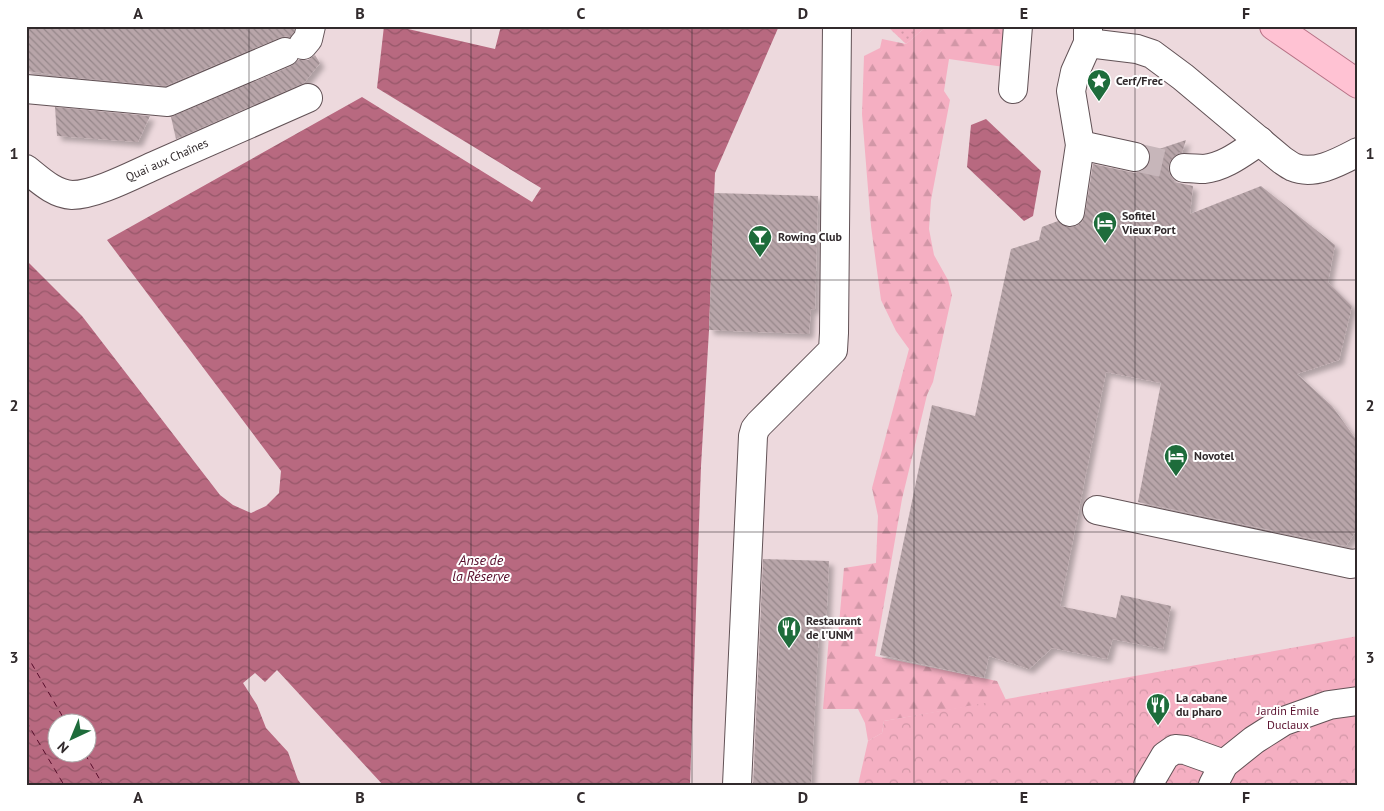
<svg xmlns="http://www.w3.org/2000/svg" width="1384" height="811" viewBox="0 0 1384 811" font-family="'PT Sans',sans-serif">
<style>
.grass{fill:url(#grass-dots)}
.forest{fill:url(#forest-firs)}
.park{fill:url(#park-crowns)}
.water{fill:url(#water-waves);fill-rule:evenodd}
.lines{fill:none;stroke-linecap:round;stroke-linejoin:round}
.ferry{stroke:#570d2b;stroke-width:1;stroke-dasharray:6 5;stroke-linecap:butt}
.building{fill:url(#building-back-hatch);filter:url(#shadow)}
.minor-tunnel{stroke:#c7b6ba;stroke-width:28;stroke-dasharray:28 14;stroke-linecap:butt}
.minor-casing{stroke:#625256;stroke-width:30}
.major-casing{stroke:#b77286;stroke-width:30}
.minor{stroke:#fff;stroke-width:28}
.major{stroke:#ffc2d3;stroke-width:28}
.grid{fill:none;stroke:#312a2c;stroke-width:1;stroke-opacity:0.55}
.labels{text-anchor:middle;stroke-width:4;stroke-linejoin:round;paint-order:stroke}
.poi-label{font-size:12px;font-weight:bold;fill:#312a2c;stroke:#fff;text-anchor:start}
.street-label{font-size:12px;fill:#312a2c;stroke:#fff}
.park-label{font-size:12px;fill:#5b122f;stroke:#fff}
.water-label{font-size:14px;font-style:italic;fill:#570d2b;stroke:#fff}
.neatline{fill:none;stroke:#312a2c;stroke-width:2}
.grid-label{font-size:16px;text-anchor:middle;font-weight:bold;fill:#312a2c}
</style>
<defs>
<pattern id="grass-dots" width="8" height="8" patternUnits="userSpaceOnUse" patternTransform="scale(1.25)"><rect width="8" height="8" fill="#f5afc2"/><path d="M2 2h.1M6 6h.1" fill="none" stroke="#d297a7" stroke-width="1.8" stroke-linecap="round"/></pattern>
<pattern id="forest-firs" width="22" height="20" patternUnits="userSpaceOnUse" patternTransform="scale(1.25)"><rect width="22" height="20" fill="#f5afc2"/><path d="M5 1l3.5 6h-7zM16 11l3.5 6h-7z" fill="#d297a7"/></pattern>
<pattern id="park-crowns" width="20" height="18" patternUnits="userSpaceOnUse" patternTransform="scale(1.25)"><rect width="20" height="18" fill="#f5afc2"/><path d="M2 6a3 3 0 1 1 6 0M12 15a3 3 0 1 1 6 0" fill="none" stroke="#d297a7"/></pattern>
<pattern id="water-waves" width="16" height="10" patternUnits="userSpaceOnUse" patternTransform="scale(1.25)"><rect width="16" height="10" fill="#b86980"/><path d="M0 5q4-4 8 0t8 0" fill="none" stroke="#965769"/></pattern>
<pattern id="building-back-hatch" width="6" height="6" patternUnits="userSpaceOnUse" patternTransform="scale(1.25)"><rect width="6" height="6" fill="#b8a5a9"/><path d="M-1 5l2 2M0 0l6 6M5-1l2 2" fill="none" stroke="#96878a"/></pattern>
<filter id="shadow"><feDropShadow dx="4.5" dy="4.5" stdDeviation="2.5" flood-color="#0004"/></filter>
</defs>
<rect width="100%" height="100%" fill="#edd9dd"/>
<!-- grass -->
<path class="grass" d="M887 26H927L906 44Z"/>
<!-- forest -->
<path class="forest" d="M927 26H1009L1004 67 949 59 944 91 950 100 931 200 929 229 934 255 948 280 952 295 933 382 927 395 902 499 875 656 997 681 1006 700 884 721 882 733 868 741 865 723 858 709H823L829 636 838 635 844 568 876 563 878 516 872 488 909 349 896 331 881 300 871 226 862 114 864 56 880 48 882 39 906 44Z"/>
<!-- park -->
<path class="park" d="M1358 636V785H858L868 741 882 733 884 721Z"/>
<!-- water -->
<g class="water">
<path d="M384 26H395L495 49 501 26H779L715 173 709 330 701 466 690 785H383L277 670 265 682 255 673 243 683 257 705 266 728 288 752 298 780 302 785H26V260L82 316 220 495 233 505 251 513 266 506 279 493 281 471 107 240 362 97 532 202 541 188 377 88ZM58 724H88V754H58Z"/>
<path d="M986 119 1041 171 1033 216 1024 221 967 167 971 125Z"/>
</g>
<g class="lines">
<!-- ferry -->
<g class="ferry">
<path d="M26 654 67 724"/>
<path d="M26 721 64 785"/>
<path d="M85 754 103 785"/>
</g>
</g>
<!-- building -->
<g class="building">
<path d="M26 26H295L294 32 290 38 286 36 279 38 165 86 56 76V75L26 71Z"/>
<path d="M315 55 320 63 304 83 176 139 171 117 291 66 298 60H308Z"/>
<path d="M55 107 150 116 138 142 57 136Z"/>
<path d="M1186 140 1182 153 1176 155 1171 160 1168 168 1170 175 1174 180V182L1193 186 1190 214 1261 186 1335 245 1328 282 1352 306 1339 360 1297 374 1332 406 1358 442V528L1346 546 1138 502 1161 383 1106 372 1060 606 1116 618 1121 595 1171 606 1163 649 1112 639 1113 638 1107 659 1052 648 1029 669 989 656 984 678 880 655 932 405 975 416 1011 249 1039 240 1042 227 1058 221 1061 224 1068 227 1076 226 1082 222 1085 214 1093 164 1135 173 1147 167 1150 160V152Z"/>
<path d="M714 193 818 196 815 310 811 309 809 334 709 330Z"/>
<path d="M763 559 829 561 826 629H819L811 785H753Z"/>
</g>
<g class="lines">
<!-- minor-tunnel -->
<path class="minor-tunnel" d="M1135 157 1184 168"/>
<!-- minor casing -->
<g class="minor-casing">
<g id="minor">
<path d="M1088 43 1137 49 1152 54 1183 77 1282 160C1285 162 1289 165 1293 167 1314 176 1339 162 1358 152"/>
<path d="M303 45 308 39 311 26"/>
<path d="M26 89 168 102 285 52"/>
<path d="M1013 89 1018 26"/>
<path d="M1080 145 1135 157"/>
<path d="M1184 168C1191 168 1198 169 1204 169 1225 167 1243 152 1260 141"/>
<path d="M26 169C40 180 54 194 72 195 96 195 135 174 158 164 208 142 258 120 308 98"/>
<path d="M1070 212 1080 145 1071 91 1075 72 1088 43V26"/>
<path d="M1097 510 1351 564 1358 563"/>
<path d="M737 785 753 436 755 429 759 424 833 350 834 333 837 26"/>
<path d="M1148 785 1165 756 1175 749 1185 750 1224 764"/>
<path d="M1213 785 1224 764 1254 740 1284 721 1329 705 1358 701"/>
</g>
</g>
<!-- major casing -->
<g class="major-casing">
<path id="major" d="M1274 26 1358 84"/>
</g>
<!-- minor -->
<use href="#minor" class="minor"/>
<!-- major -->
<use href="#major" class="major"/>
</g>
<!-- grid -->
<path class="grid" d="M249 26V785M471 26V785M692 26V785M914 26V785M1135 26V785M26 280H1358M26 532H1358"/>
<!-- icons -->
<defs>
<g id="sight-pin" transform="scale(1.25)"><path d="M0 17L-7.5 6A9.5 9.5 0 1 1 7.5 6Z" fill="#1e6c3b" stroke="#fff"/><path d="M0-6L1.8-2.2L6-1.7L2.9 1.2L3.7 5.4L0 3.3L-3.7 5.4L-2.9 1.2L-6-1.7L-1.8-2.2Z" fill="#fff"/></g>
<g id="hotel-pin" transform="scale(1.25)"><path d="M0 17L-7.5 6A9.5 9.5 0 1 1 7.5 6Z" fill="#1e6c3b" stroke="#fff"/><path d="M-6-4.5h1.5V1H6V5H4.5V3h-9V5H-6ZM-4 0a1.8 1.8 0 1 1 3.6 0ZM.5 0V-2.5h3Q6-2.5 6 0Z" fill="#fff"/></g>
<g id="bar-pin" transform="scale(1.25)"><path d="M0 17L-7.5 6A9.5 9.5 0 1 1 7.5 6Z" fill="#1e6c3b" stroke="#fff"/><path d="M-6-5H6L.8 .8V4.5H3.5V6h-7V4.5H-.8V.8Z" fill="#fff"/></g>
<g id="restaurant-pin" transform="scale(1.25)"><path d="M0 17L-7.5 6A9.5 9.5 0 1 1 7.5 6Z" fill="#1e6c3b" stroke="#fff"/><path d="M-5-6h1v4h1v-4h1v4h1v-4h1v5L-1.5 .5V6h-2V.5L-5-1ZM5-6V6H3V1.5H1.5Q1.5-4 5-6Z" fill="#fff"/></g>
</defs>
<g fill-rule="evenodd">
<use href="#sight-pin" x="1099" y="81"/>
<use href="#hotel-pin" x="1105" y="223"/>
<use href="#bar-pin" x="760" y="237"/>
<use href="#hotel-pin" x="1176" y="456"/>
<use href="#restaurant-pin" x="789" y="628"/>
<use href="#restaurant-pin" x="1158" y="705"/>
</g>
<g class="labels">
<!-- poi labels -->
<g class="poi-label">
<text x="1116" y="85">Cerf/Frec</text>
<text x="1122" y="220">Sofitel<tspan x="1122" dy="14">Vieux Port</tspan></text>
<text x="778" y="241">Rowing Club</text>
<text x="1194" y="460">Novotel</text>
<text x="806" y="625">Restaurant<tspan x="806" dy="14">de l'UNM</tspan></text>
<text x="1176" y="702">La cabane<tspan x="1176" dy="14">du pharo</tspan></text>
</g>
<!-- street labels -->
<g class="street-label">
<text transform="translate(167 160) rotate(-24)" y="4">Quai aux Chaînes</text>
</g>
<!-- park labels -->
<g class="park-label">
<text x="1288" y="715">Jardin Émile<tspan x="1288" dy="14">Duclaux</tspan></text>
</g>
<!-- water labels -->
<g class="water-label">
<text x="481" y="565">Anse de<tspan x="481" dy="16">la Réserve</tspan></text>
</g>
</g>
<!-- border -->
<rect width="1384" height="811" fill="none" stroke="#ffffff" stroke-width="55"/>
<!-- north arrow -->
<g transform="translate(72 738) rotate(224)"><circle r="24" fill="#ffffff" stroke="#adaaab"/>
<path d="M0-4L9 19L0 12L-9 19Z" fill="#1e6c3b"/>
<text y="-8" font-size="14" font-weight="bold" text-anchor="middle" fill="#312a2c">N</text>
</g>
<rect x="28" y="28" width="1328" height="756" class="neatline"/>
<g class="grid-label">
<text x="138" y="19">A</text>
<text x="360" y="19">B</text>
<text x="581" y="19">C</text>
<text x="803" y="19">D</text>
<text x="1024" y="19">E</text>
<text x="1246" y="19">F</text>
<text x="14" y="159">1</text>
<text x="1370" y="159">1</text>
<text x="14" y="411">2</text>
<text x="1370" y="411">2</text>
<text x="14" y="663">3</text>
<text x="1370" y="663">3</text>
<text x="138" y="803">A</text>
<text x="360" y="803">B</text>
<text x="581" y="803">C</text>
<text x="803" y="803">D</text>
<text x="1024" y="803">E</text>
<text x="1246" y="803">F</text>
</g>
</svg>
